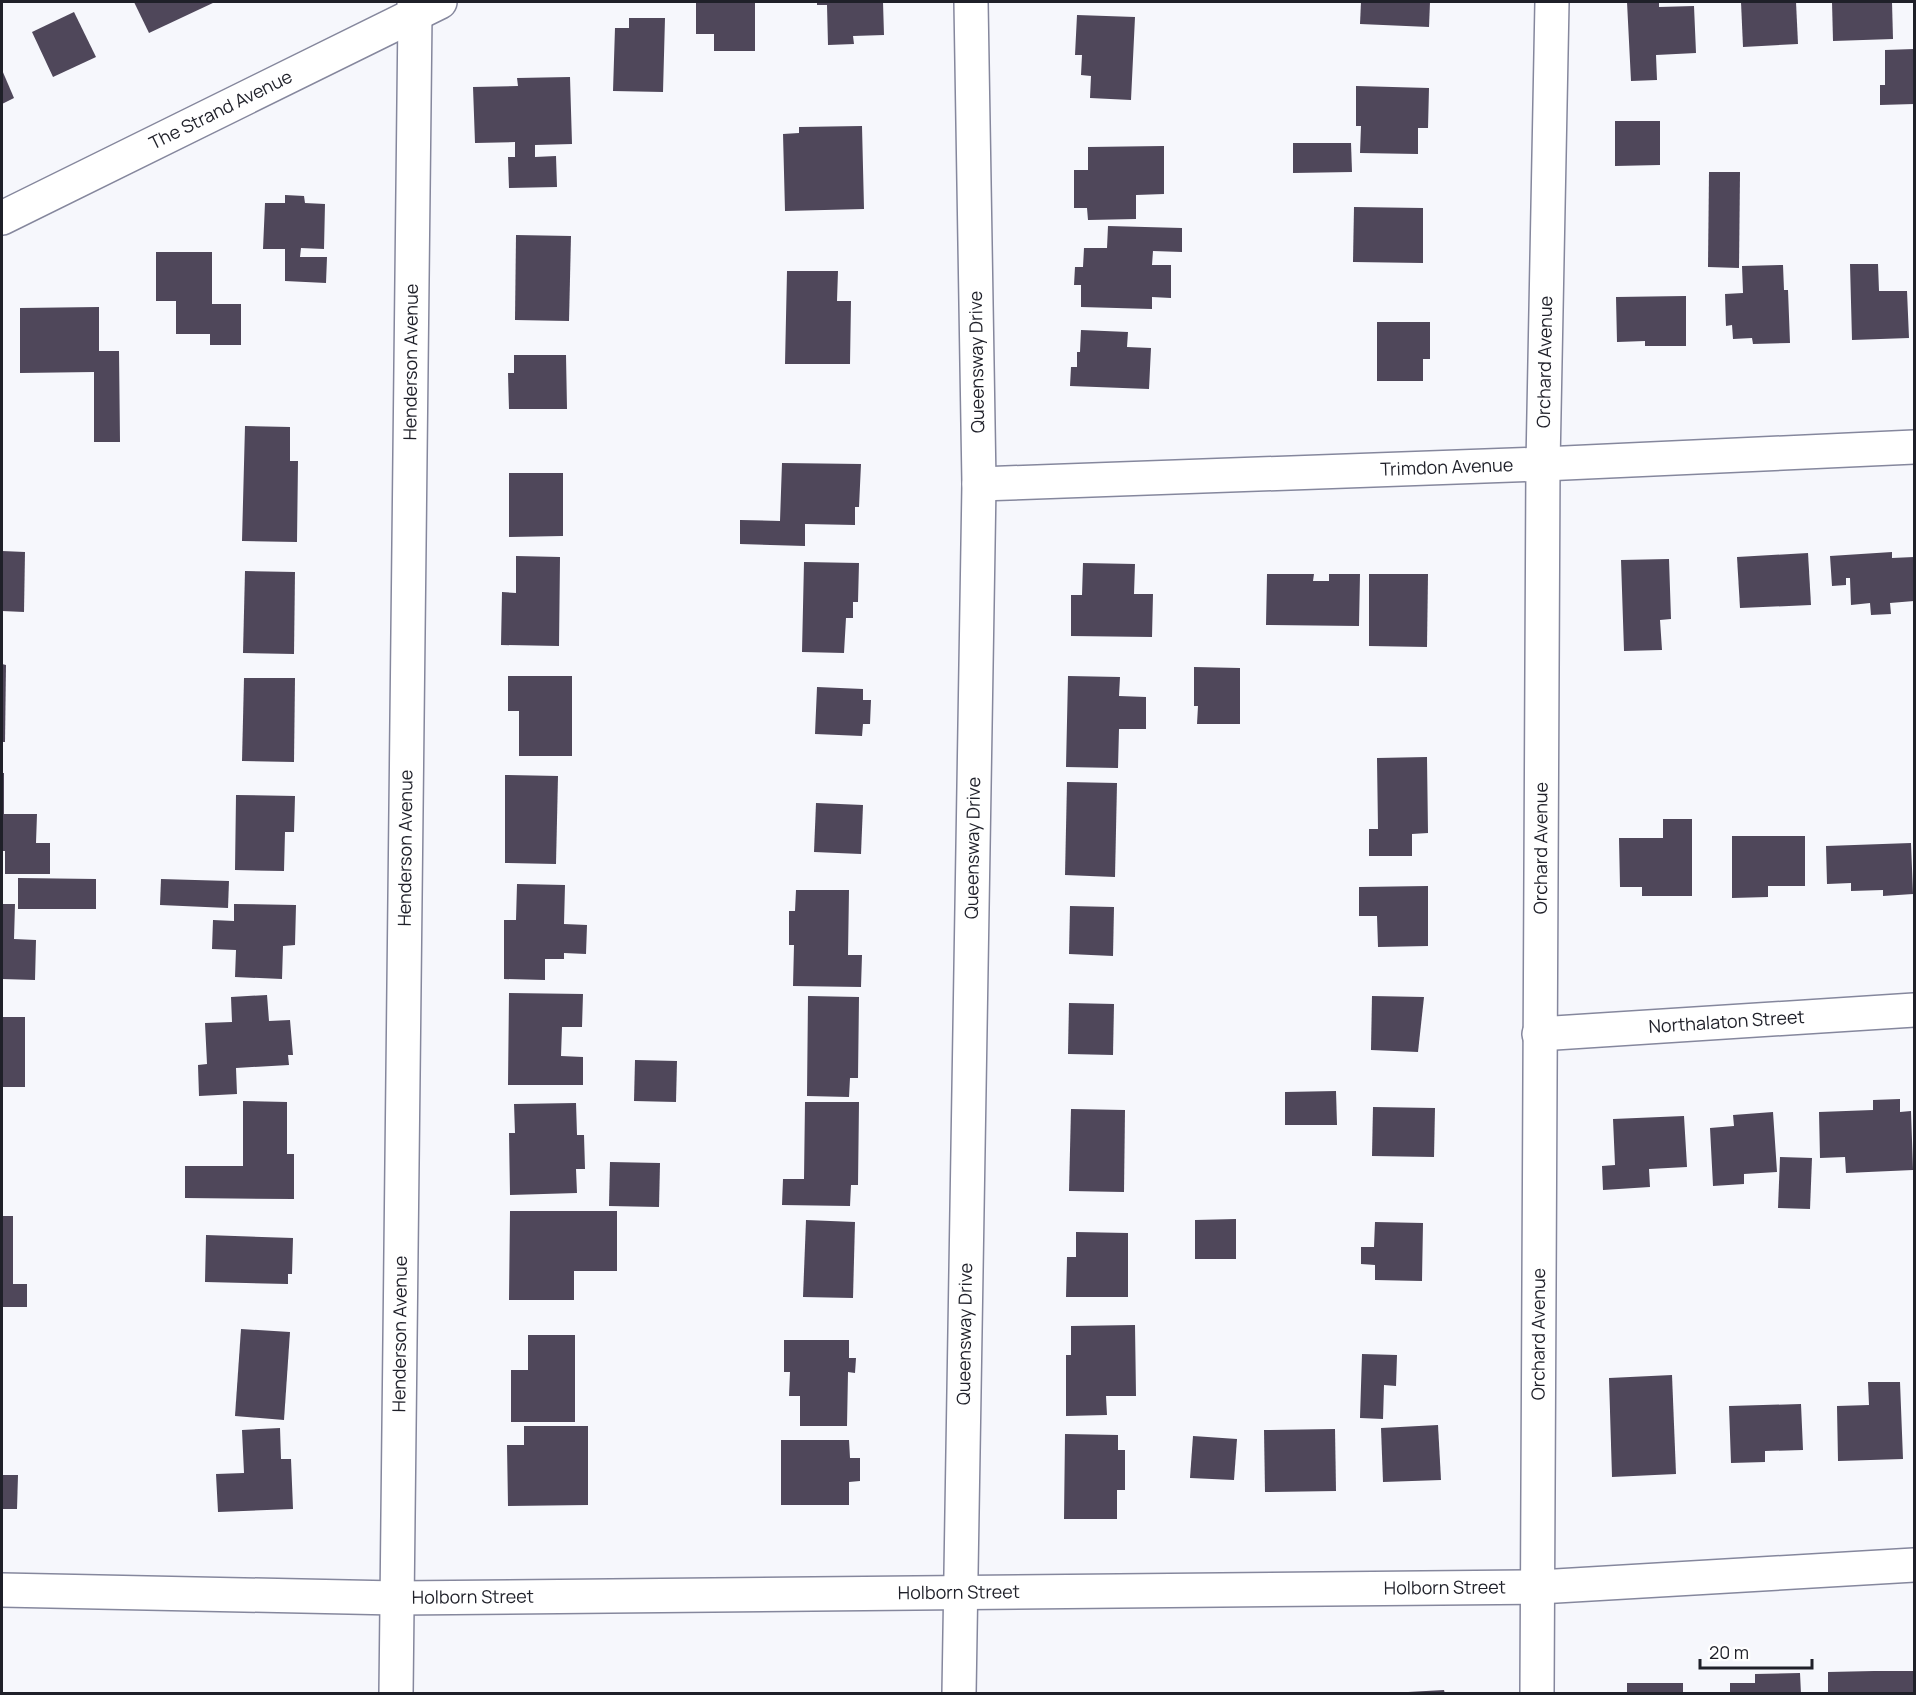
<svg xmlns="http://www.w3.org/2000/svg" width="1916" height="1695" viewBox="0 0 1916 1695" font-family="Manrope,sans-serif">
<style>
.building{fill:#4f475a}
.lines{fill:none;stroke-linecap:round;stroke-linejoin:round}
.minor-casing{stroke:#85879d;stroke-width:36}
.minor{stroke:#fff;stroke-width:33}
.labels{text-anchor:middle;stroke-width:6;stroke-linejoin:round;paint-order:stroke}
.street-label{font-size:18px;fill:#1f2029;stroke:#fff}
</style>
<rect width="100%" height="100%" fill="#f6f7fc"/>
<!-- building -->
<g class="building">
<path d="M134 2H215L149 33Z"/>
<path d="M696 2H755V51H714V34H696Z"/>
<path d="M817 2H883L884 35 853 36 854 44 828 45 827 5H817Z"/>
<path d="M1361 2H1430L1429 27 1360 24Z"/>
<path d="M1627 2H1659V7L1694 6 1696 53 1656 55 1657 80 1631 81Z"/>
<path d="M1741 2H1796L1798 44 1743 47Z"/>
<path d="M1832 2H1892L1893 39 1833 41Z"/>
<path d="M74 12 96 57 53 77 32 32Z"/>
<path d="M1077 15 1135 17 1131 100 1090 98 1091 76 1081 75 1082 55H1075Z"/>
<path d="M629 18H665L663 92 613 91 615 28H629Z"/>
<path d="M1914 49V104L1880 105V85H1885V50Z"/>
<path d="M2 70 14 98 2 104Z"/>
<path d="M570 77 572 144 535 145V157L556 156 557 187 509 188 508 157H515V142L475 143 473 87 518 86 517 78Z"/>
<path d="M1356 86 1429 88 1428 128H1418V154L1360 153 1361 126H1356Z"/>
<path d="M1615 121H1660V165L1615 166Z"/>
<path d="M862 126 864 209 785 211 783 134 799 133V127Z"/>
<path d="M1293 143H1351L1352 172 1293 173Z"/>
<path d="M1164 146V194L1136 195V219L1088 220 1087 208H1074V170H1088V147Z"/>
<path d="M1709 172H1740L1739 268 1708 267Z"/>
<path d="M285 195 304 196 305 203 325 204 324 249 301 248 300 257H327L326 283 285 281V249H263L265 203H285Z"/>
<path d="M1354 207 1423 208V263L1353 262Z"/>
<path d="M1108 226 1182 228V252L1153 251 1152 265H1171V298L1152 297V309L1081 307V285H1074L1075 267H1083L1084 248H1107Z"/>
<path d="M516 235 571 236 569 321 515 320Z"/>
<path d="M156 252H212V304H241V345H210V334H176V301H156Z"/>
<path d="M1850 264H1878L1879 291H1907L1909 338 1852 340Z"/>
<path d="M1783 265 1784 290H1788L1790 343 1753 344 1752 338 1733 339 1732 325 1726 326 1725 294 1743 293 1742 266Z"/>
<path d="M787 271H838L837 301H851L850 364H785Z"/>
<path d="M1686 296V346H1645V341L1617 342 1616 297Z"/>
<path d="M99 307V351H119L120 442H94V372L20 373V308Z"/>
<path d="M1377 322H1430V359H1423V381H1377Z"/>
<path d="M1081 330 1128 332 1127 347 1151 348 1149 389 1070 386 1071 367H1077V352H1080Z"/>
<path d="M514 355H566L567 409H509L508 373H514Z"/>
<path d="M245 426 290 427V461H298L297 542 242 541Z"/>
<path d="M782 463 861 464 859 507H855V525L805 524V546L740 544V520L780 521Z"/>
<path d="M509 473H563V536L509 537Z"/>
<path d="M2 551 25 552 24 612 2 611Z"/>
<path d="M1892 552V558L1914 557V601L1890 603 1891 614 1871 615 1870 603 1851 605 1850 578H1846V585L1832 586 1830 556Z"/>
<path d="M1808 553 1811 605 1740 608 1737 557Z"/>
<path d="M516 556 560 557 559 646 501 645 502 592 516 593Z"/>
<path d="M1669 559 1671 619 1660 620 1662 650 1624 651 1621 560Z"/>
<path d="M804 562 859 563 858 602H853V618H846L844 653 802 652Z"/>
<path d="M1083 563 1135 564 1134 594H1153L1152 637 1071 636V595H1082Z"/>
<path d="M245 571 295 572 294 654 243 653Z"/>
<path d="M1267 574H1314L1313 581H1329V574H1360L1359 626 1266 625Z"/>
<path d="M1369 574H1428L1427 647 1369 646Z"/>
<path d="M2 664 6 665 5 742H2Z"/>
<path d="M1194 667 1240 668V724H1197L1198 706H1194Z"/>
<path d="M508 676H572V756H519V711H508Z"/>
<path d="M1068 676 1120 677 1119 696 1146 697V729H1119L1118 768 1066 767Z"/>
<path d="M244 678H295L294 762 242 761Z"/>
<path d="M817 687 863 689V700H871L870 724H863L862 736 815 734Z"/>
<path d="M1427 757 1428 833 1412 834V856H1369V829H1378L1377 758Z"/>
<path d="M2 773H4V814H37L36 843H50V874H5V851H2Z"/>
<path d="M505 775 558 776 556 864 505 863Z"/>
<path d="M1067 782 1117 783 1115 877 1065 875Z"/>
<path d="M236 795 295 796 294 832H285L284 871 235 870Z"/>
<path d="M816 803 863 805 861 854 814 852Z"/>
<path d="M1663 819H1692V896H1642V887H1620L1619 838H1663Z"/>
<path d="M1732 836H1805V886H1768V897L1732 898Z"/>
<path d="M1911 843 1913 894 1883 896V890L1851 891V883L1827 884 1826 846Z"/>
<path d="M18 878 96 879V909H18Z"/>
<path d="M161 879 229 881 228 908 160 905Z"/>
<path d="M517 884 565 885 564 924 587 925 586 954 564 953V959H545V980L504 979V920H516Z"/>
<path d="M1428 886V946L1378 947 1377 916H1359V887Z"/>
<path d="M796 890H849L848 955H862L861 987 793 986 794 945H789V911H795Z"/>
<path d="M2 904H15L14 939 36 940 35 980 2 979Z"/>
<path d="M234 904 296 905 295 945 283 946 282 979 235 977 236 950 212 949 213 920 234 921Z"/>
<path d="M1070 906 1114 907 1113 956 1069 954Z"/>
<path d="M509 993 583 994 582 1027H562L561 1056 583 1057V1085H508Z"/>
<path d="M267 995 269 1021 290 1020 293 1055H288L289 1065 236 1068 237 1094 199 1096 198 1065 207 1064 205 1023 232 1022 231 997Z"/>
<path d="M808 996 859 997 858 1078H850L849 1097 807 1096Z"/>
<path d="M1372 996 1424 997 1418 1052 1371 1050Z"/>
<path d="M1069 1003 1114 1004 1113 1055 1068 1054Z"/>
<rect x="2" y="1017" width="23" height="70"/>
<path d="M635 1060 677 1061 676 1102 634 1101Z"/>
<path d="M1336 1091 1337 1125H1285V1092Z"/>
<path d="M1900 1099V1112L1911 1111 1913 1170 1846 1173 1845 1157 1820 1158 1819 1112 1873 1110V1100Z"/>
<path d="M243 1101 287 1102V1154H294V1199L185 1198V1166H243Z"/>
<path d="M805 1102H859L858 1185H851L850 1206 782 1205 783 1179H804Z"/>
<path d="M576 1103 577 1135H584L585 1169H576L577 1193 510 1195 509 1133H515L514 1104Z"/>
<path d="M1373 1107 1435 1108 1434 1157 1372 1156Z"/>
<path d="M1071 1109 1125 1110 1124 1192 1069 1191Z"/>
<path d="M1773 1112 1777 1172 1744 1174V1184L1713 1186 1710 1128 1734 1126 1733 1115Z"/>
<path d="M1684 1116 1687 1167 1649 1169 1650 1187 1603 1190 1602 1166 1615 1165 1613 1119Z"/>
<path d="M1780 1157 1812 1158 1810 1209 1778 1208Z"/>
<path d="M610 1162 660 1163 659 1207 609 1206Z"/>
<path d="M510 1211H617V1271H574V1300H509Z"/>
<path d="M2 1216H13V1284H27V1307H2Z"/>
<path d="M1236 1219V1259H1195V1220Z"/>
<path d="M806 1220 855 1222 853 1298 803 1297Z"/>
<path d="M1375 1222 1423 1223 1422 1281 1375 1280V1265L1361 1264V1247H1374Z"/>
<path d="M1076 1232 1128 1233V1297H1066L1067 1257H1076Z"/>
<path d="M206 1235 293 1238 292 1274H288V1284L205 1282Z"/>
<path d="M1135 1325 1136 1396H1106L1107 1415 1066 1416V1355H1071V1326Z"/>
<path d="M241 1329 290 1332 284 1420 235 1416Z"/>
<path d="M528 1335H575V1422H511V1370H528Z"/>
<path d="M784 1340H849V1358H856L855 1373 848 1372 847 1426H800V1396H789L790 1372H784Z"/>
<path d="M1362 1354 1397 1355 1396 1386 1384 1385 1383 1419 1360 1418Z"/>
<path d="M1672 1375 1676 1474 1612 1477 1609 1378Z"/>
<path d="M1868 1382H1900L1903 1459 1838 1461 1837 1406 1869 1405Z"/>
<path d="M1801 1404 1803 1450 1765 1451V1462L1731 1463 1729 1406Z"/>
<path d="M1438 1425 1441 1480 1383 1482 1381 1428Z"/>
<path d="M524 1426H588V1505L508 1506 507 1445H524Z"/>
<path d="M280 1428 281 1459H291L293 1509 218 1512 216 1474 244 1473 242 1430Z"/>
<path d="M1335 1429 1336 1491 1265 1492 1264 1430Z"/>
<path d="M1065 1434 1118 1435V1450H1125V1490H1117V1519H1064Z"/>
<path d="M1193 1436 1237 1439 1234 1480 1190 1478Z"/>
<path d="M781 1440H849L850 1458H860V1481L849 1482V1505H781Z"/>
<path d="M2 1475H18L17 1509H2Z"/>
<path d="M1874 1671H1914V1694H1828V1672Z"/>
<path d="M1800 1673 1801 1694H1730V1683H1755V1674Z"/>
<rect x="1627" y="1683" width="56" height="11"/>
<path d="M1444 1690 1445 1694H1408V1692Z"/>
</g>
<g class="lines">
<!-- minor casing -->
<g class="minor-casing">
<g id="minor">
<path id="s1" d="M2 218 440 2"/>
<path id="s2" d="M979 484 1543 464 1914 447"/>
<path id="s3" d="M1539 1034 1914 1010"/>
<path id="s4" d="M2 1590 396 1598 1539 1587 1914 1565"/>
<path id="s5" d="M396 1694 415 14 414 2"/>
<path id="s6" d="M959 1694 979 484 971 2"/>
<path id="s7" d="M1537 1694 1543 464 1552 2"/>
</g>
</g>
<!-- minor -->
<use href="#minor" class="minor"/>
</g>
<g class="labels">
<!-- street labels -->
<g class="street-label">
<text dy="6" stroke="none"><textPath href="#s1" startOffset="244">The Strand Avenue</textPath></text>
<text dy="6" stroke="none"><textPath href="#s5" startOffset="1332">Henderson Avenue</textPath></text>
<text dy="6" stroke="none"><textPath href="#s7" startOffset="1332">Orchard Avenue</textPath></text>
<text transform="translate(977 362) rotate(-91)" y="6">Queensway Drive</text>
<text dy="6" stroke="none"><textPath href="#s2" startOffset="468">Trimdon Avenue</textPath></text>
<text dy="6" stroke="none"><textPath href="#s5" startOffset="846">Henderson Avenue</textPath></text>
<text dy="6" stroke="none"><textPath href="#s7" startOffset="846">Orchard Avenue</textPath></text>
<text dy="6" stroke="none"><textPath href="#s6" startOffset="846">Queensway Drive</textPath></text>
<text dy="6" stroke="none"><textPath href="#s3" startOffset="188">Northalaton Street</textPath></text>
<text dy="6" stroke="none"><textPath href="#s5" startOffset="360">Henderson Avenue</textPath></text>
<text dy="6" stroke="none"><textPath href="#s6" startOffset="360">Queensway Drive</textPath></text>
<text dy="6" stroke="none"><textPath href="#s7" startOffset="360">Orchard Avenue</textPath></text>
<text dy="6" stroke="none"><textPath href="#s4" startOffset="1443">Holborn Street</textPath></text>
<text dy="6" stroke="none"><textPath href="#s4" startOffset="957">Holborn Street</textPath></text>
<text dy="6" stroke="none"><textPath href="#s4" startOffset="471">Holborn Street</textPath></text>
</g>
</g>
<!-- border -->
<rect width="1916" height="1695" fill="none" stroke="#1f2029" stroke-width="6"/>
<!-- scale -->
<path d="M1700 1659v9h112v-9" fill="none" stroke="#1f2029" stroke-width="3"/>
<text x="1709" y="1659" font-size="18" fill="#1f2029" stroke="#ffffff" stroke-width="4.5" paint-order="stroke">20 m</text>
</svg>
